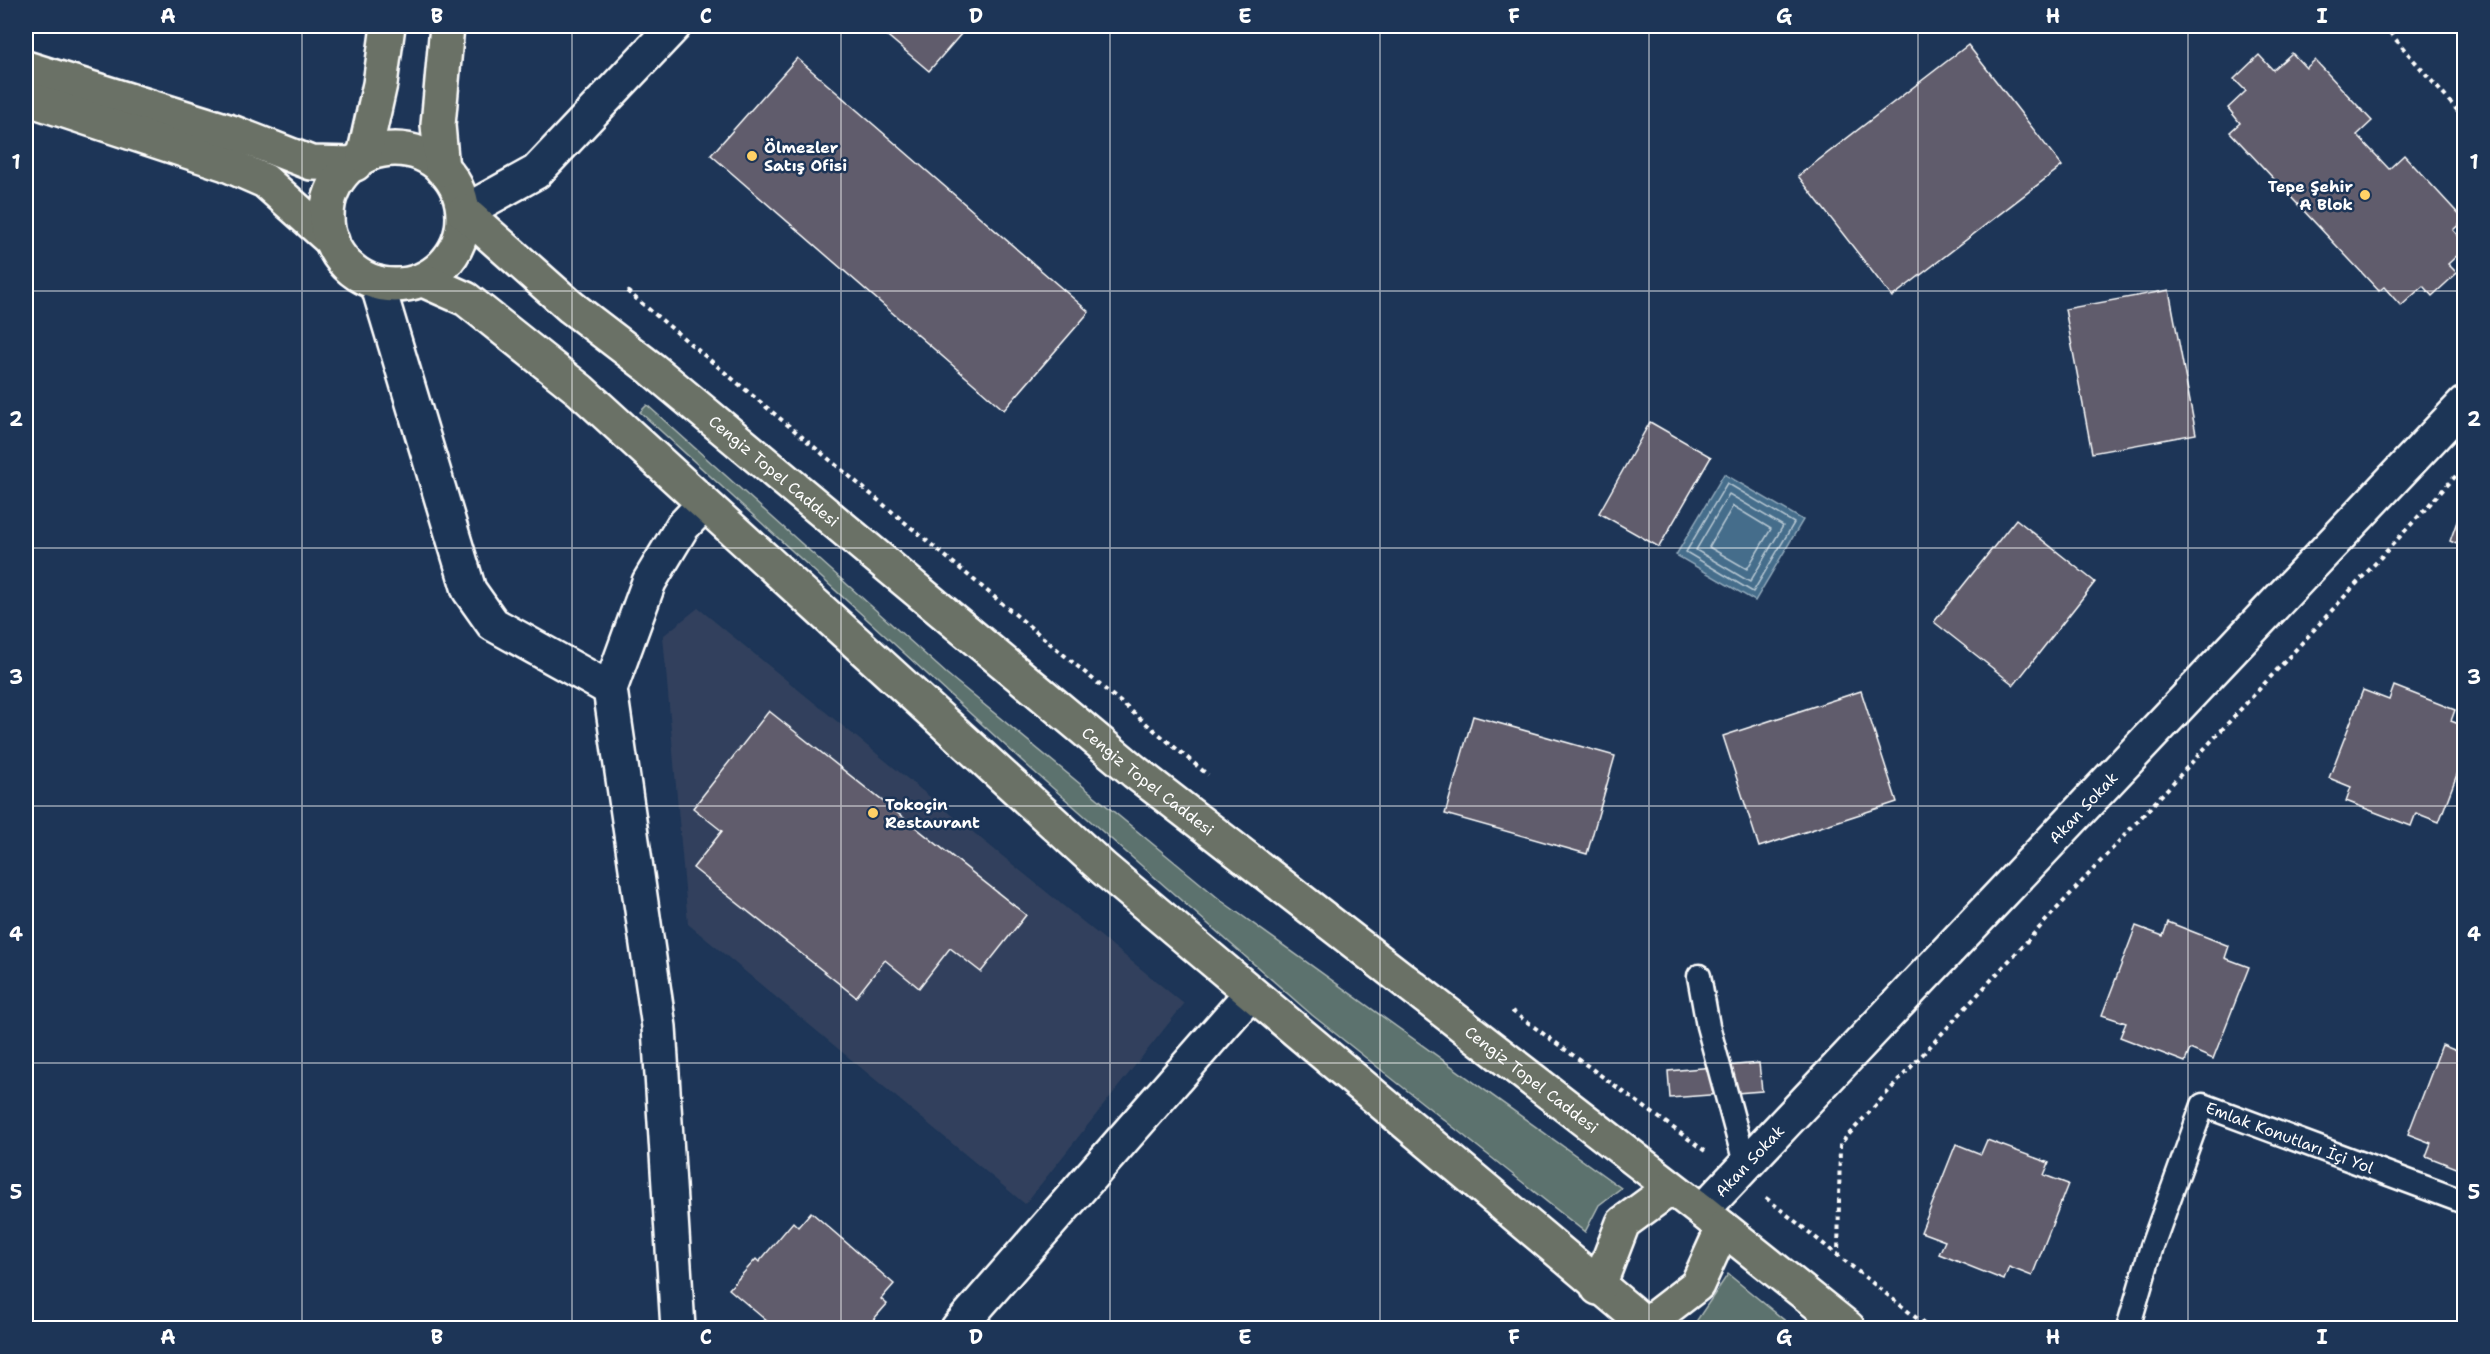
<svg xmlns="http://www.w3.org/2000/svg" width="2490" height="1354" viewBox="0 0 2490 1354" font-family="'Shantell Sans',sans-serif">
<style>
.built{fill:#31415d}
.green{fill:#5b726e;stroke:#adb8b6;stroke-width:1.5}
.water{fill:#446d8b;stroke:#8fa7b9;stroke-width:1.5}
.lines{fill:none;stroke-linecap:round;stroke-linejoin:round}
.shore{stroke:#b4c5d1;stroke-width:1.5}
.building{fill:#605c6c;stroke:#fff;stroke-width:1.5}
.lane-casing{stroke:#fff;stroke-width:27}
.street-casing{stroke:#fff;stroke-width:38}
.secondary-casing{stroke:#fff;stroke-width:38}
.primary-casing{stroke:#fff;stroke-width:38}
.highway-casing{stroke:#fff;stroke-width:38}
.path{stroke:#fff;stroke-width:4;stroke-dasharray:4.5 4.5;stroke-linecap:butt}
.lane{stroke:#1d3557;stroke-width:22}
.street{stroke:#1d3557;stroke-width:33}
.secondary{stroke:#1d3557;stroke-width:33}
.primary{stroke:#6a7166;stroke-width:33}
.highway{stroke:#6a7166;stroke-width:33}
.grid{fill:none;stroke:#fff;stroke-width:1.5;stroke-opacity:0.55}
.poi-dot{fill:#ffd166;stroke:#1d3557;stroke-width:2}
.labels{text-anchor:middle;stroke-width:5;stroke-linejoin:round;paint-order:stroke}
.poi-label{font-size:16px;font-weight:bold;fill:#fff;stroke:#1d3557;text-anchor:start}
.street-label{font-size:16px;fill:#fff;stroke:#1d3557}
.neatline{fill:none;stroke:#fff;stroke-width:2}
.grid-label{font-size:20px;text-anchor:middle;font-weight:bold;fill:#fff}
</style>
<rect width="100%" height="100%" fill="#1d3557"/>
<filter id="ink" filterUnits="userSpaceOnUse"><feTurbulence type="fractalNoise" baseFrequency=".0167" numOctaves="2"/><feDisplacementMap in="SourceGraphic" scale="12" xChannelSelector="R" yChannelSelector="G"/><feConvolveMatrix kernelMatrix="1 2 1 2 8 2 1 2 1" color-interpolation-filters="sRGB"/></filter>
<g filter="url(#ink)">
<!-- built -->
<path class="built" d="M698 608 1184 1004 1025 1204 688 924 663 636Z"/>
<!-- green -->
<g class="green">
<path d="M647 405 947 674 1223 902 1621 1188 1599 1205 1585 1232 1312 1015 1031 769 640 412Z"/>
<path d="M1728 1274 1794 1328H1701L1695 1323Z"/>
</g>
<!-- water -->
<path class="water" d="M1724 474 1803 520 1755 601 1676 555Z"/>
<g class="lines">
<!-- shore -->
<g class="shore">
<path d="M1727 483 1794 523 1753 592 1686 552Z"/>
<path d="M1729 494 1783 526 1750 582 1696 550Z"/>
<path d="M1733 506 1771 529 1747 569 1709 547Z"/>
</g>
</g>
<!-- building -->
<g class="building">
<path d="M876 26H968L929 71Z"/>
<path d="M1968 45 2062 166 1892 297 1798 176Z"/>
<path d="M2292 53 2306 68 2315 60 2372 121 2357 135 2389 169 2404 155 2464 220 2453 230 2464 242V249L2448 264 2457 273 2432 296 2423 286 2401 306 2384 287 2379 291 2230 132 2240 123 2228 108 2246 91 2234 79 2259 55 2273 70Z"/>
<path d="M797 58 1089 312 1004 410 711 155Z"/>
<path d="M2169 290 2196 434 2092 453 2065 309Z"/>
<path d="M1650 422 1711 457 1659 547 1599 513Z"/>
<path d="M2464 502V547L2450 541Z"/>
<path d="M2016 519 2095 582 2014 685 1934 622Z"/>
<path d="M2394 686 2455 710 2451 721 2464 726V756L2439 822 2416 813 2411 826 2346 801 2351 787 2329 778 2363 690 2389 700Z"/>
<path d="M1861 691 1897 802 1759 847 1723 736Z"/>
<path d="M769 711 1026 915 981 972 950 948 919 988 885 960 856 997 693 868 722 831 693 808Z"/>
<path d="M1473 716 1615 756 1587 854 1445 814Z"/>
<path d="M2168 922 2229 946 2225 958 2249 967 2213 1059 2190 1049 2185 1062 2120 1037 2126 1023 2102 1015 2136 926 2163 936Z"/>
<path d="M2442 1045 2464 1054V1171L2426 1156 2431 1143 2408 1134Z"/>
<path d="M1759 1063 1762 1091 1670 1098 1668 1071Z"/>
<path d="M1987 1140 2049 1163 2044 1175 2068 1184 2032 1276 2009 1267 2004 1280 1939 1254 1945 1241 1921 1232 1956 1144 1981 1154Z"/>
<path d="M811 1212 894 1284 881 1299 887 1304 866 1328H775L729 1289 756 1259 759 1262 793 1222 798 1227Z"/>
</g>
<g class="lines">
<!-- lane casing -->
<g class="lane-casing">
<g id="lane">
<path d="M1699 976 1708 1026 1745 1163"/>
<path id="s1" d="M2128 1328 2152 1246 2203 1105 2464 1202"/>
</g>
</g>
<!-- street casing -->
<g class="street-casing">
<g id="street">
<path d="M464 212 536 172 674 26"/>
<path d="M377 283 469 590 493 624 610 689"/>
<path d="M678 1328 659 1027 610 689 649 582 682 527 704 504"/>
<path d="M958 1328 1251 993"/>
</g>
</g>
<!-- secondary casing -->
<g class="secondary-casing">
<g id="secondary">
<path id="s2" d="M1702 1211 2464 404"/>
</g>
</g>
<!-- primary casing -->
<g class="primary-casing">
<g id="primary">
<path d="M26 68 234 133 311 163 355 164"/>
<path d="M26 98 226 164 265 181 332 241"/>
<circle cx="395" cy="217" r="68"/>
<path id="s3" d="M464 212 571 307 652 369 1135 772 1702 1211 1848 1328"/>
<path d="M423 280 466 299 580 390 1103 868 1650 1328"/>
<path d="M1598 1288 1623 1223 1671 1188"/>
<path d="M1645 1325 1697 1285 1723 1228"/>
</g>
</g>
<!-- highway casing -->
<g class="highway-casing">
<g id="highway">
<path d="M364 156 380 84 388 26"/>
<path d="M442 169 438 125 447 26"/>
</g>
</g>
<!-- path -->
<g class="path">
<path d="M2384 26 2464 118"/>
<path d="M627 291 1208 775"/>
<path d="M1512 1011 1705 1151"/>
<path d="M1766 1198 1929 1328"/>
<path d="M1838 1257 1840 1144 2464 467"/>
</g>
<!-- lane -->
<use href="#lane" class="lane"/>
<!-- street -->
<use href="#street" class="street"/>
<!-- secondary -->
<use href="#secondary" class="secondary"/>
<!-- primary -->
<use href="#primary" class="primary"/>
<!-- highway -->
<use href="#highway" class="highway"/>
</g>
</g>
<!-- grid -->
<path class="grid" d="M302 26V1328M572 26V1328M841 26V1328M1110 26V1328M1380 26V1328M1649 26V1328M1918 26V1328M2188 26V1328M26 291H2464M26 548H2464M26 806H2464M26 1063H2464"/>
<!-- markers -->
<g class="poi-dot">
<circle cx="752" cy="156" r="6"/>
<circle cx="2365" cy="195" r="6"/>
<circle cx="873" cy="813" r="6"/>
</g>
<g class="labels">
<!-- poi labels -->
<g class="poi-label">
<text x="764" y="153">Ölmezler<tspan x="764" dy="18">Satış Ofisi</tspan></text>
<text x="2353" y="192" text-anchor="end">Tepe Şehir<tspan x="2353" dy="18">A Blok</tspan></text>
<text x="885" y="810">Tokoçin<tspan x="885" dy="18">Restaurant</tspan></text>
</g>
<!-- street labels -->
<g class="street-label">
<text dy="6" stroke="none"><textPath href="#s3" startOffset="404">Cengiz Topel Caddesi</textPath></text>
<text dy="6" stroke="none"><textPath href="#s3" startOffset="890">Cengiz Topel Caddesi</textPath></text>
<text dy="6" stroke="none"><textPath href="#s2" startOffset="555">Akan Sokak</textPath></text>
<text dy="6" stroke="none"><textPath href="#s3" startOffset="1376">Cengiz Topel Caddesi</textPath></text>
<text dy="6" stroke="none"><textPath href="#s1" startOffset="328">Emlak Konutları İçi Yol</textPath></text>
<text dy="6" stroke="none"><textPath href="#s2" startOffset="69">Akan Sokak</textPath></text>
</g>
</g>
<!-- margin -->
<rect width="2490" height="1354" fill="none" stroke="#1d3557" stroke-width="66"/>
<rect x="33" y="33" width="2424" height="1288" class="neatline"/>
<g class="grid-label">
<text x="168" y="23">A</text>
<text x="437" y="23">B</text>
<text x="706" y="23">C</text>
<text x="976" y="23">D</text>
<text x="1245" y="23">E</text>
<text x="1514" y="23">F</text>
<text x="1784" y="23">G</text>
<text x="2053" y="23">H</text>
<text x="2322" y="23">I</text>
<text x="16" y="169">1</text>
<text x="2474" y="169">1</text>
<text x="16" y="426">2</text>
<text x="2474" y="426">2</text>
<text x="16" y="684">3</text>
<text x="2474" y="684">3</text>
<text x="16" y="941">4</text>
<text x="2474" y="941">4</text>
<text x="16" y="1199">5</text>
<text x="2474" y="1199">5</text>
<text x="168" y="1344">A</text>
<text x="437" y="1344">B</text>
<text x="706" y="1344">C</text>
<text x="976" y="1344">D</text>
<text x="1245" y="1344">E</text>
<text x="1514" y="1344">F</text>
<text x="1784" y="1344">G</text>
<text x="2053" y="1344">H</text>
<text x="2322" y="1344">I</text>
</g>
</svg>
